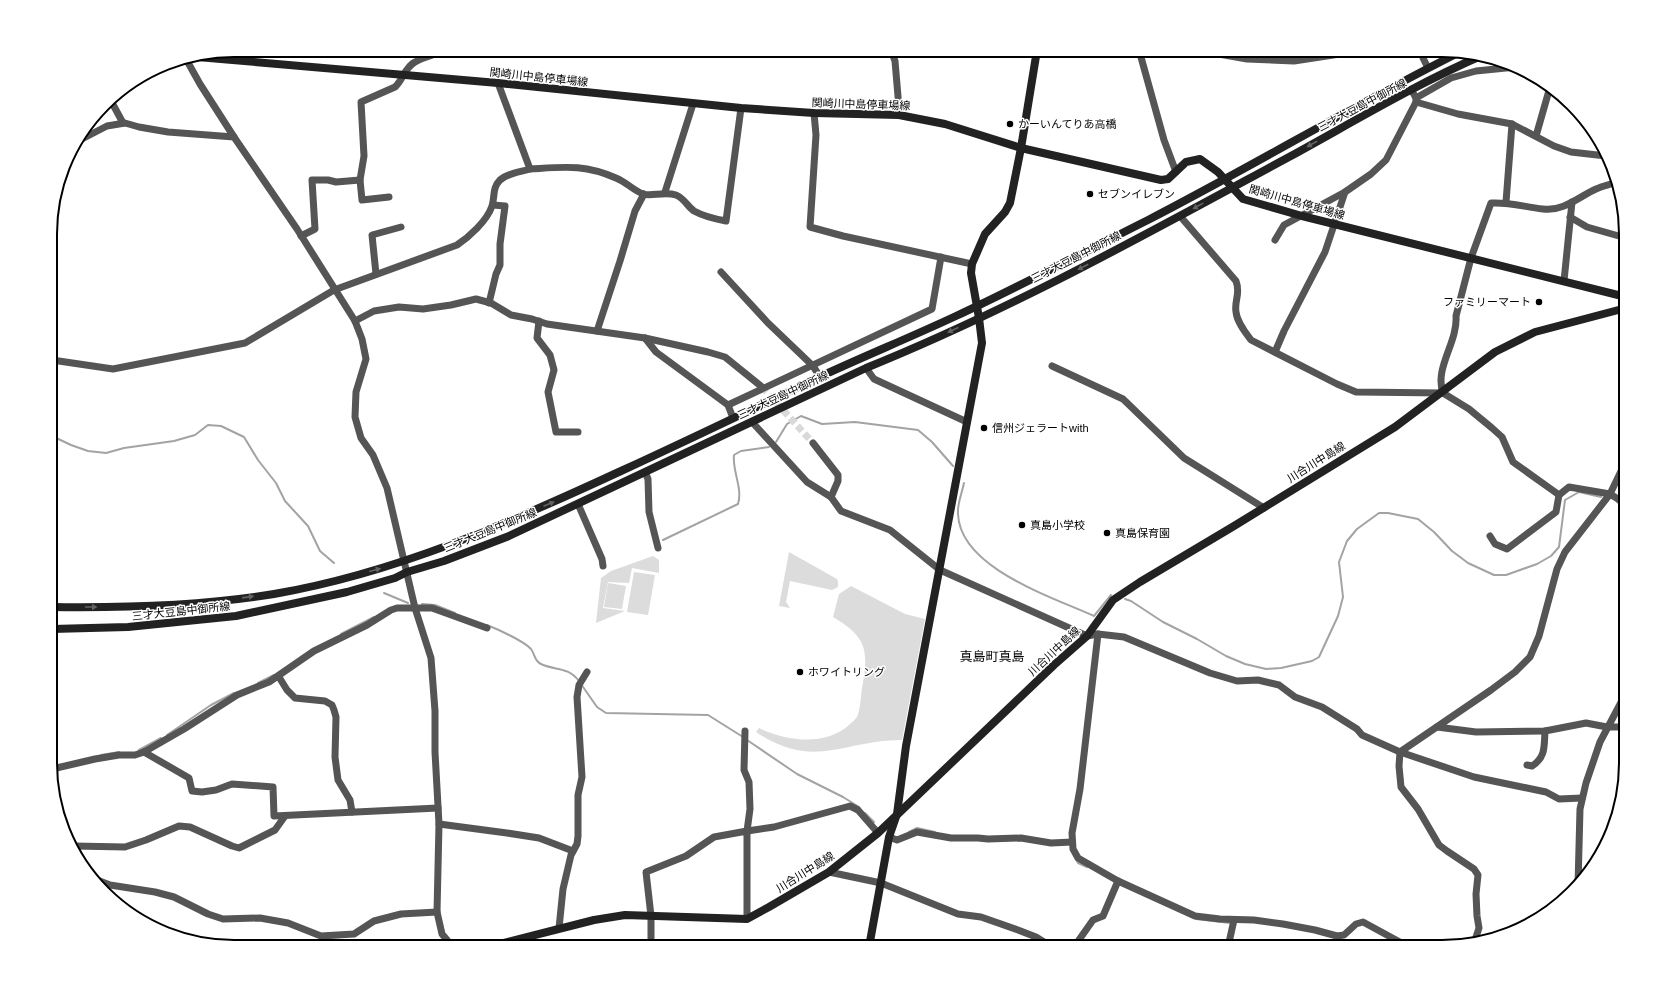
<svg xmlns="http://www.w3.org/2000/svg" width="1676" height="997" viewBox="0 0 1676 997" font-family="Helvetica,'Noto Sans JP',sans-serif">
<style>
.green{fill:#dcdcdc}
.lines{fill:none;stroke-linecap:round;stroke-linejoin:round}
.stream{stroke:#a3a3a3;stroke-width:2}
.street-tunnel{stroke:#d9d9d9;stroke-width:7;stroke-dasharray:7 3.5;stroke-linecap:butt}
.street{stroke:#555;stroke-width:7}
.secondary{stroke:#222;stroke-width:8}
.oneway{fill:#646464}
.poi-dot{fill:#000;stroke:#fff;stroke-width:1.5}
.labels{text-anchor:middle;stroke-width:3;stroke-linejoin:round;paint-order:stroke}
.street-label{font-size:11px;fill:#000;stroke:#fff}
.poi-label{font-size:11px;fill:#000;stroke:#fff;text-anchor:start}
.quarter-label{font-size:13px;fill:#000;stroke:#fff}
.rim{fill:none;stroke:#000;stroke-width:2}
</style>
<rect width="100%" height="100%" fill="#fff"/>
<!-- green -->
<g class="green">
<path d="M789 552 837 579 838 582V587L832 590 790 581 786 602 790 608 779 606Z"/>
<path d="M653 556 659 560V573L632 568 629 583 608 582 603 608 625 611 596 623 601 578 611 571Z"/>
<path d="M634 572 655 575 648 615 627 612Z"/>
<path d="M608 583 626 586 622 609 604 607Z"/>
<path d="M851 586 905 614 925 619 902 740C843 740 814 771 756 732L759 728C786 741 826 747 850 724 852 722 855 720 857 717 860 712 861 695 862 688 869 650 867 637 833 617L839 594Z"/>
</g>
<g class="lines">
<!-- stream -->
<g class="stream">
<path d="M52 436 71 445 88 451 106 453 124 448 174 441 195 435 208 425 221 426 244 437 258 460 276 483 285 501 308 526 320 551 334 563"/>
<path d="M776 442 787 424 801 416 822 424 855 422 918 430 932 442 953 466"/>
<path d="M964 483C962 493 957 504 958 514 960 568 1052 597 1094 616L1111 595"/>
<path d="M1617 502 1626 508"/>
<path d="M663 540 738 504C743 488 732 471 734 455L741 451 769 447"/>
<path d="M384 593 408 603"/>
<path d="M1125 599 1131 601 1163 622 1197 639 1226 656 1245 664 1266 669 1281 668 1312 661 1319 657 1338 616 1343 597 1339 562 1347 541 1357 529 1379 513H1388L1418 519 1434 532 1452 551 1468 563 1494 575H1506L1537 564 1551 556 1559 547 1565 500 1579 492 1601 497"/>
<path d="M422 604 435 605 455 613"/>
<path d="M487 625C497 629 524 641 531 649 535 654 534 661 541 664 556 671 567 666 579 681"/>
<path d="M341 634 374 617"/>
<path d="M258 683 274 675"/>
<path d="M581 684 597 707 606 713 708 715 743 737"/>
<path d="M167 735 211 705 234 693"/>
<path d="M747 740 797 774 843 797 859 807"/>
<path d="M139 750 161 738"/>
<path d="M101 755 119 752"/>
<path d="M865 813 874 822"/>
<path d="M909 832 917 828 935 832"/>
<path d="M1076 859 1078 863 1087 867"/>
<path d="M1196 919 1230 923"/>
</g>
<!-- street-tunnel -->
<path class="street-tunnel" d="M762 387 813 443"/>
<!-- street -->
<g class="street">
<path d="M891 50 895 61 899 108V115"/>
<path d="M1139 50 1164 140 1176 172"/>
<path d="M1196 50 1247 59 1294 61 1366 50"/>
<path d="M1423 50V58L1428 68"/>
<path d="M186 59 200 84 234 137 297 229 355 321 362 339 366 359 356 392 355 417 361 438 373 455 387 488 415 608 431 658 435 711V752L439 824 437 912 442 934 453 947"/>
<path d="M1416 98 1451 78 1476 71 1516 67"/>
<path d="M110 99 123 123"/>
<path d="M1416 102 1458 114 1512 124 1554 146 1571 152 1606 156"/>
<path d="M814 113 816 135 810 227 843 236 972 264"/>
<path d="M1536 136 1550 87"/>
<path d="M78 141 107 126 125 123 139 127 168 132 234 137"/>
<path d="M530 169C564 167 584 164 616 178 626 182 633 190 643 194 651 197 664 191 676 195 684 198 688 207 694 211 703 216 715 219 726 221L741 108"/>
<path d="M665 192 693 104"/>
<path d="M389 197 362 200 360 180 364 156 361 102 395 87C403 80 405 67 415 62 423 57 434 56 441 50"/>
<path d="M1506 202 1512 124"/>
<path d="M1180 216 1236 281C1241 294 1234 300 1236 312 1237 322 1245 332 1251 340L1337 384 1356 392 1443 393 1469 409 1492 428 1502 437 1513 462 1555 492 1559 495 1569 487 1610 494 1626 504"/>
<path d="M1570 217 1587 227 1626 238"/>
<path d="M301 236 315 229 312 180H328L336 182 360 180"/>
<path d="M1275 240 1284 225 1345 192"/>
<path d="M721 272 768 323 813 366 820 377"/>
<path d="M376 274 372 235 401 227"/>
<path d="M1564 281 1572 202"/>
<path d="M489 303 496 274 500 265V244L505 206 493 205"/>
<path d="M355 321 374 311 399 307 423 309 451 305 476 299 491 303 511 315 532 319 547 324 645 338 708 352 725 357 762 387"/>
<path d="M539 321 537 338 550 355 554 370 548 392 556 432H578"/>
<path d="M597 331 620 261 635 211 644 194"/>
<path d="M645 338 656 352 728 405 733 418"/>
<path d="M1275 352 1284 331 1325 252 1345 192 1371 174 1386 160 1416 102V98L1412 91"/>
<path d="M52 360 113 369 245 343 334 290 457 245C469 237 487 221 492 206 495 197 492 188 500 180 508 173 520 172 530 169L498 83"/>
<path d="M1052 366 1123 399 1184 458 1264 508"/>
<path d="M866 368 874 379 967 422"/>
<path d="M1443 393C1434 368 1458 342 1456 316L1471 258 1491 203C1511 202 1524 207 1543 209 1563 212 1580 196 1596 189 1602 186 1608 185 1614 183"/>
<path d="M728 405 932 309 941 257"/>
<path d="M752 422 807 482 831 497 841 511 890 530 940 570 1087 636 1098 634 1124 637 1210 673 1237 681 1258 680 1279 685 1295 697 1322 707 1357 729 1362 735 1400 752 1474 777 1546 792 1559 799 1582 798"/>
<path d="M813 443 838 475V481L831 497"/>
<path d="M645 472 648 479 649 512 658 548"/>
<path d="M578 504 602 559 603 566"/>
<path d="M1490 536 1495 544 1507 549 1556 512 1559 495"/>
<path d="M1098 634 1080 789 1072 833 1073 849 1078 858 1118 881 1195 916 1220 919 1254 920 1283 924 1315 930 1337 936 1344 935 1356 924 1363 922 1409 947"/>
<path d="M279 677 287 690 295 698 325 701 332 705 334 710 336 717 335 757 338 780 350 800 352 812"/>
<path d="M1437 727 1476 732 1545 731 1586 723 1607 727H1626"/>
<path d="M745 731 744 770 749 782 750 809 747 831 774 827 850 806 858 810 878 833"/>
<path d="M144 752 189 778 192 791 202 792 216 790 232 784 273 787 274 816 438 808"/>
<path d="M1400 752 1491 690 1515 672 1530 657 1539 636 1557 569 1565 552 1610 494 1623 467 1626 464"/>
<path d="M1400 752 1399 766 1401 787 1418 809 1439 845 1447 851 1474 869 1478 875 1476 894 1477 916 1479 928 1475 940"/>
<path d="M1527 765 1532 766C1546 757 1544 746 1545 731"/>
<path d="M52 769 95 759 119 755H135L144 752 184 729 237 695 269 682 314 651 367 625 391 610 397 608H432L487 628"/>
<path d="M439 824 507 833 539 838 573 851"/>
<path d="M889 837 897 840 917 832 951 838H978L988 839 1021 838 1051 843 1072 842"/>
<path d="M74 846 125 847 146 840 179 826 190 827 232 846 239 848 275 830 285 816"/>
<path d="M829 872 881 883 958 914 981 917 1018 930 1036 937 1052 947"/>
<path d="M97 880 110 885 155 892 174 897 208 914 223 919 260 918 288 923 321 936 354 934 374 921 401 914 437 912"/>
<path d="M1578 885 1580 809 1586 783 1600 742 1626 693"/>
<path d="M559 928 563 889 571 855 577 844 578 836V795L582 777 577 697 579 685 587 672"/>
<path d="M651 947V916L646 872 686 856 714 837 747 831V919"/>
<path d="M1074 947 1093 920 1103 916 1118 881"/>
<path d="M1228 947 1234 920"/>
</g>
<!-- secondary -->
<g class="secondary">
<path d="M197 57 498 83 741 108 814 113 899 115 945 124 1021 148 1161 180 1168 179 1186 162 1200 159 1218 172 1243 199 1302 216 1626 297"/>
<path d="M52 607C126 608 201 606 274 594 396 573 509 523 621 471 686 441 751 410 815 379 862 357 909 338 956 316 1021 286 1084 252 1148 220 1253 166 1354 105 1460 52"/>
<path d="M52 629 128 627 236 616 347 592 395 578 407 572 444 561 509 536 866 368C1012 309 1150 232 1289 157 1353 122 1416 84 1483 55"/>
<path d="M488 947 594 920 625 915 747 919 769 907 829 872 878 833 1054 665 1087 636 1113 600 1140 582 1234 526 1395 427 1495 352 1535 332 1626 308"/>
<path d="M869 947 889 837 897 814 906 746 982 343 979 318 971 273 972 264 985 234 1005 212 1010 203 1021 148 1037 50"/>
</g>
</g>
<!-- one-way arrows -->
<defs><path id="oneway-solid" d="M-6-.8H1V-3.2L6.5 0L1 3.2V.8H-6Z"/></defs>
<g class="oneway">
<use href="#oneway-solid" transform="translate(1312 144) rotate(151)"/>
<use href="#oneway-solid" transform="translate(1198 206) rotate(151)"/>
<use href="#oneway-solid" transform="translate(1083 267) rotate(152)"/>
<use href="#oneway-solid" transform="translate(953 330) rotate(154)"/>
<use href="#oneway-solid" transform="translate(549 504) rotate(-23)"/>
<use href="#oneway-solid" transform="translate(375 570) rotate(-15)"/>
<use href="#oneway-solid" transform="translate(248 597) rotate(-8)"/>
<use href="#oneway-solid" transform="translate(91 607)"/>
</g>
<!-- markers -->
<g class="poi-dot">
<circle cx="1010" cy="124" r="4"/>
<circle cx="1090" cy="194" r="4"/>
<circle cx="1539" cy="302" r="4"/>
<circle cx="984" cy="428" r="4"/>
<circle cx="1022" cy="525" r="4"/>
<circle cx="1107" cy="533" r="4"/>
<circle cx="800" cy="672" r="4"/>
</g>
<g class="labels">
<!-- street labels -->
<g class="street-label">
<text transform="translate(539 77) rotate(6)" y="4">関崎川中島停車場線</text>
<text transform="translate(861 104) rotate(2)" y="4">関崎川中島停車場線</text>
<text transform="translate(1362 105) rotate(-28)" y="4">三才大豆島中御所線</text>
<text transform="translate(1297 202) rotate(16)" y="4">関崎川中島停車場線</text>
<text transform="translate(1076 257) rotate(-27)" y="4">三才大豆島中御所線</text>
<text transform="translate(783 395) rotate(-25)" y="4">三才大豆島中御所線</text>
<text transform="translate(1316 462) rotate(-32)" y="4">川合川中島線</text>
<text transform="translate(490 530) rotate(-22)" y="4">三才大豆島中御所線</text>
<text transform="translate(181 611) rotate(-6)" y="4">三才大豆島中御所線</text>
<text transform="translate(1054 651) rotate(-43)" y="4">川合川中島線</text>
<text transform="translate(805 872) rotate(-32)" y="4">川合川中島線</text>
</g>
<!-- poi labels -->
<g class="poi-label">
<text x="1018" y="128">かーいんてりあ高橋</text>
<text x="1098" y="198">セブンイレブン</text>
<text x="1531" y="306" text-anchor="end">ファミリーマート</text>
<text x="992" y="432">信州ジェラートwith</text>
<text x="1030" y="529">真島小学校</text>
<text x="1115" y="537">真島保育園</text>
<text x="808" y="676">ホワイトリング</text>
</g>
<!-- quarter labels -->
<g class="quarter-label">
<text x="992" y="661">真島町真島</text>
</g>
</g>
<!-- crop -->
<path d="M0 0H1676V997H0ZM234 57H1442A177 177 0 0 1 1619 234V763A177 177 0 0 1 1442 940H234A177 177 0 0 1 57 763V234A177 177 0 0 1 234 57Z" fill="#fff" fill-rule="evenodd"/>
<path class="rim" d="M234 57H1442A177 177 0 0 1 1619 234V763A177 177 0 0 1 1442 940H234A177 177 0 0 1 57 763V234A177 177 0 0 1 234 57Z"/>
</svg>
